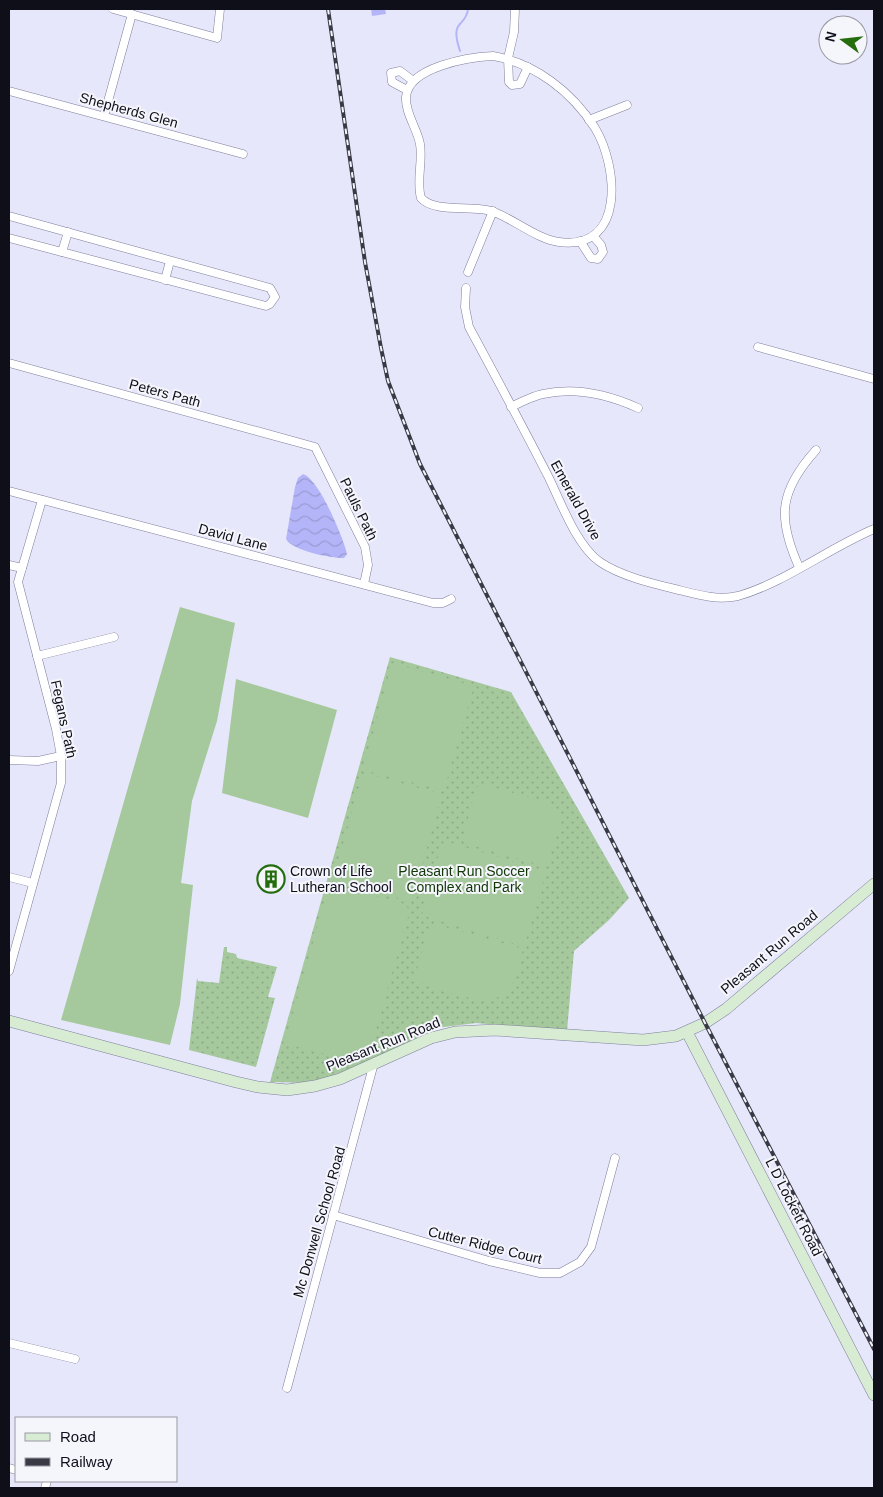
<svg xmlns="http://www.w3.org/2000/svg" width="883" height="1497" viewBox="0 0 883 1497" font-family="Helvetica,sans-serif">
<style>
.grass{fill:url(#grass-dots)}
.pitch{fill:#a5c99d}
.water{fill:url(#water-waves)}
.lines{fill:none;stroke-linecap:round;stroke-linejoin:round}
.stream{stroke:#b4b5f8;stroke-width:2}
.street-casing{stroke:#7e7f9c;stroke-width:9}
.secondary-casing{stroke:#7e7f9c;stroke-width:12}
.street{stroke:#fff;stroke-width:8}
.secondary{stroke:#d8ecd4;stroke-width:11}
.rail-casing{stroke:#393a46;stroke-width:4}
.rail{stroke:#f5f5fc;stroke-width:2;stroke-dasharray:5.5;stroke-linecap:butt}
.labels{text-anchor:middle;stroke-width:4;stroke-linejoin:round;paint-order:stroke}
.street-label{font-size:14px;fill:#0f0f1a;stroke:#f5f5fc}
.poi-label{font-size:14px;fill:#0f0f1a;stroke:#f5f5fc;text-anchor:start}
.park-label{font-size:14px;fill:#113806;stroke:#f5f5fc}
</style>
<defs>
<pattern id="grass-dots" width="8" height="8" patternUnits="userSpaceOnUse" patternTransform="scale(1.25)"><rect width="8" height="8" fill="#a5c99d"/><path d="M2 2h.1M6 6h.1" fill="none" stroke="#8dab87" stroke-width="1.8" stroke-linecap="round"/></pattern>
<pattern id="water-waves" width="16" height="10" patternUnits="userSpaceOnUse" patternTransform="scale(1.25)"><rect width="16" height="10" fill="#b4b5f8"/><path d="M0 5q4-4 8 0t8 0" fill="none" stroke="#9a9ad4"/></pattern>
</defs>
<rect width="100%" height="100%" fill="#e6e7fb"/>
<!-- grass -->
<g class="grass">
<path d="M390 657 511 692 629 898 609 920 574 951 567 1031 476 1023 436 1028 386 1055 313 1083 270 1082Z"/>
<path d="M224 947H227V952L236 954 237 958 277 967 268 997 275 998 256 1067 189 1050 197 978 198 981 219 983Z"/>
</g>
<!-- pitch -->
<g class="pitch">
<path d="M180 607 235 623 217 721 192 801 181 883 193 885 180 1004 170 1045 61 1020Z"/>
<path d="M392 663 474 686 445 787 442 790 367 771 364 767Z"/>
<path d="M236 679 337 710 308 818 222 793Z"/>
<path d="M363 774H367L437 793 441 797 414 896 410 901 336 882 333 879Z"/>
<path d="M482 784 552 804 561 821 547 865H541L464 843 463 837 476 788Z"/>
<path d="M448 842 544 871 545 876 525 944H516L424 916 422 912 440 850 443 843Z"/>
<path d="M333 885 404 904 410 910 374 1037C352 1060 330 1056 303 1048 296 1046 289 1046 286 1039L328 889Z"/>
<path d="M434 924 520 948 523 954C519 966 517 980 509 990 492 1011 440 990 418 982L415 977 429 928Z"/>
</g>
<!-- water -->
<g class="water">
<path d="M371 9H385L386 14 372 16Z"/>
<path d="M303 474C319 479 343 537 347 554L344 558C330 558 293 551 286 539L295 487 298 478Z"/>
</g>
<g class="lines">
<!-- stream -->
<path class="stream" d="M460 51C449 18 466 28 468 9"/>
<!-- street casing -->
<g class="street-casing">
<g id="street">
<path d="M113 9 217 38 220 9"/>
<path d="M515 9 514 32 508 58 509 82 512 85 520 84 528 67"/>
<path d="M493 56C535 63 572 92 595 128 618 166 626 251 559 242 537 239 515 220 494 212 475 204 435 214 421 198 416 181 423 162 420 144 417 128 405 113 406 97 408 67 469 57 493 56Z"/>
<path d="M407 90 392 82 391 73 400 71 412 80"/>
<path d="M9 91 243 154"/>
<path d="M104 116 132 14"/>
<path d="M589 120 627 105"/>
<path d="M9 216 270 288 275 297 270 304 266 306 9 238"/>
<path d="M580 241 591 258 598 259 603 252 601 245 594 237"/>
<path d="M62 252 68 232"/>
<path d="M468 272 493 211"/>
<path d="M165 280 170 261"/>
<path d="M466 288 465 307 469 327C496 377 523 427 549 478 561 503 577 546 600 562 621 576 650 583 675 589 695 594 717 601 738 596 784 583 829 548 874 529"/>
<path d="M758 347 874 379"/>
<path d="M9 363 315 447 365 547 368 565 364 584"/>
<path d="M511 407C521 402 533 396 543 394 575 387 609 395 638 408"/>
<path d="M9 491 433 603H443L451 599"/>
<path d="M9 565 22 568"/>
<path d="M799 567C777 518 779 491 816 450"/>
<path d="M37 656 114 637"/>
<path d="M9 760 38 761 61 756"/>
<path d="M9 877 33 883"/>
<path d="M9 971 61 783V756L56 729 18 582 42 500"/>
<path d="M333 1215 489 1261 540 1273H560L580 1262 591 1247 615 1158"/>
<path d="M9 1343 75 1359"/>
<path d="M287 1388 374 1063"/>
<path d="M9 1468 16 1470"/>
<path d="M45 1488 47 1481"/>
</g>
</g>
<!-- secondary casing -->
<g class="secondary-casing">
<g id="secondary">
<path d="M9 1021 236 1082 258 1087 287 1090 315 1086 340 1079 431 1038 455 1032 495 1030 643 1040 676 1036 705 1023 726 1009 874 884"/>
<path d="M687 1032 874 1395"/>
</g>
</g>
<!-- street -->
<use href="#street" class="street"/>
<!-- secondary -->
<use href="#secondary" class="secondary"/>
<!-- rail casing -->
<g class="rail-casing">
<path id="rail" d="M328 9 365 262 381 348 388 381 420 464 705 1023 874 1349"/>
</g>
<!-- rail -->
<use href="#rail" class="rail"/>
</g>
<!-- icons -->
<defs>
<g id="building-ring" transform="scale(1.4375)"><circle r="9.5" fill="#f5f5fc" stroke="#236d0c" stroke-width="1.5"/><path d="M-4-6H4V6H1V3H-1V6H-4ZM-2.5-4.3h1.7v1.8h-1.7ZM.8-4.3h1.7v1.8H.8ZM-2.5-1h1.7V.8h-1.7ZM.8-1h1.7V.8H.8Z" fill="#236d0c"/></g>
</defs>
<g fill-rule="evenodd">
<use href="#building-ring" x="271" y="879"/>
</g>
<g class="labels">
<!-- street labels -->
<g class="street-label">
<text transform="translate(129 110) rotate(15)" y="5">Shepherds Glen</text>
<text transform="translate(165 393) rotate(15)" y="5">Peters Path</text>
<text transform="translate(576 500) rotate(61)" y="5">Emerald Drive</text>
<text transform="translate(359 509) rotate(64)" y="5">Pauls Path</text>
<text transform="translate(233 537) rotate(15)" y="5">David Lane</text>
<text transform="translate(64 719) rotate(78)" y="5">Fegans Path</text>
<text transform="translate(769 952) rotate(-40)" y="5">Pleasant Run Road</text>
<text transform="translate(383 1044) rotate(-22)" y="5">Pleasant Run Road</text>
<text transform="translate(794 1207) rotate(63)" y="5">L D Lockett Road</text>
<text transform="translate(319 1222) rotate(-74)" y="5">Mc Donwell School Road</text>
<text transform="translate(485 1245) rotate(14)" y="5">Cutter Ridge Court</text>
</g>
<!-- poi labels -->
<g class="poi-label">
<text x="290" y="876">Crown of Life<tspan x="290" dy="16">Lutheran School</tspan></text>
</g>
<!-- park labels -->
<g class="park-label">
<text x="464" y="876">Pleasant Run Soccer<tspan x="464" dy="16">Complex and Park</tspan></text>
</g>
</g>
<!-- border -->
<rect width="883" height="1497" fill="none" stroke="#0f0f1a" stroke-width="20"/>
<!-- legend -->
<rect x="15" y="1417" width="162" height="65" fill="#f5f5fc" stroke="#9999a2"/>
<rect x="25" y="1433" width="25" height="8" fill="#d8ecd4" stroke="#9999a2"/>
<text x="60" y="1442" font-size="15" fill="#0f0f1a">Road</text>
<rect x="25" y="1458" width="25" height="8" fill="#393a46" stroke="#9999a2"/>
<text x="60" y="1467" font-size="15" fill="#0f0f1a">Railway</text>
<!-- north arrow -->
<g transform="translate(843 40) rotate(285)"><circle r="24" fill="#f5f5fc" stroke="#9999a2"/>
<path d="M0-4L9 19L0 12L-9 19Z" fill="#236d0c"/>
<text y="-8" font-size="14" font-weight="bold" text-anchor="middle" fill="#0f0f1a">N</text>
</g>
</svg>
